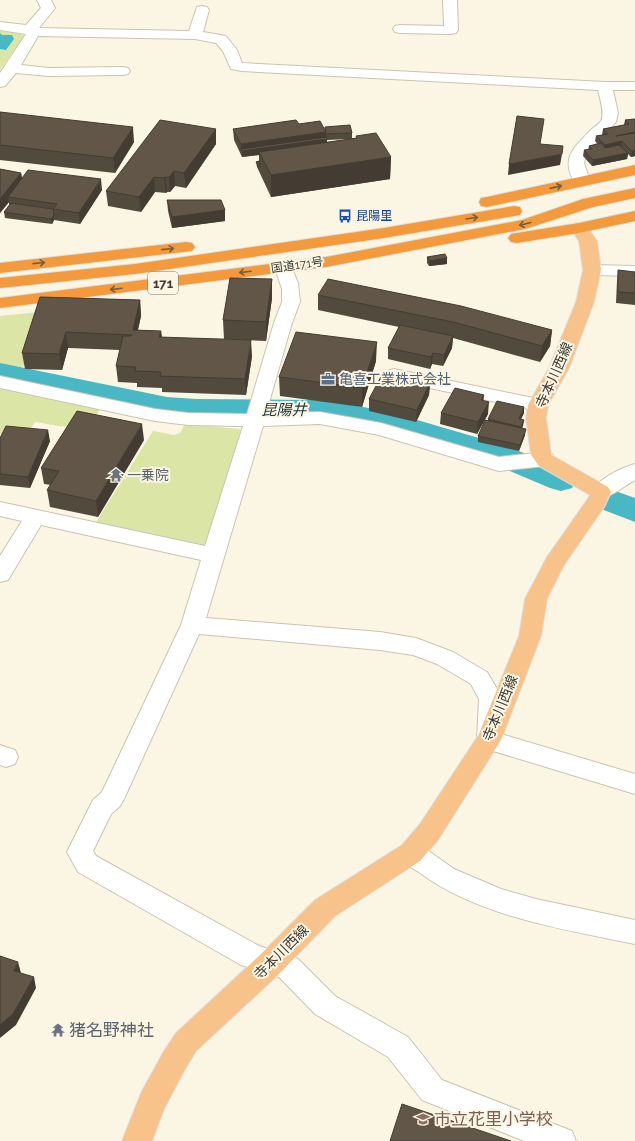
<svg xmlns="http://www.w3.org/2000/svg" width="635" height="1141" viewBox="0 0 635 1141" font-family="Raleway,'Noto Sans JP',sans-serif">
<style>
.green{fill:#dbe5a6}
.water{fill:#49b8c5}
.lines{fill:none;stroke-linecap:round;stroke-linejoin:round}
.canal{fill:#49b8c5;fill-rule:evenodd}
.minor-casing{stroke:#c9c4b1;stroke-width:2}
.major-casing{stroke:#e0e0df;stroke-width:2}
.highway-casing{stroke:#e0e0df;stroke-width:2}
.minor{fill:#fff;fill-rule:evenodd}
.major{fill:#f8c38a;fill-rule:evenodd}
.highway{fill:#f39b3c;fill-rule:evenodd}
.wall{fill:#534a3e;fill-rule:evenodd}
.shaded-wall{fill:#443c32}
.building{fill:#615648;stroke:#443c32}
.oneway{stroke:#7d5d37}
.labels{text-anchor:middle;stroke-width:4;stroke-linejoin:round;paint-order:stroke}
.far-transit-label{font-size:12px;fill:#164399;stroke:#fbf6e3;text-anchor:start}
.far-street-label{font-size:12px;fill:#3e3c34;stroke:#fbf6e3}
.shield{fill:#fbf6e3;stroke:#777468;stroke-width:1}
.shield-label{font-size:13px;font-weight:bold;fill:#3e3c34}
.street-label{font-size:14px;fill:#3e3c34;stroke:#fbf6e3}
.service-label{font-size:14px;fill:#4e5e75;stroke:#fbf6e3;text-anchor:start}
.worship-label{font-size:14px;fill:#5b616d;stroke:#fbf6e3;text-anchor:start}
.water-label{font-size:15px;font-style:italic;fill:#213a3d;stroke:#fbf6e3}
.near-worship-label{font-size:17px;fill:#5b616d;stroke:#fbf6e3;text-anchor:start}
.near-education-label{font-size:17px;fill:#785e54;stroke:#fbf6e3;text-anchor:start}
</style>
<rect width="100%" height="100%" fill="#fbf6e3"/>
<!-- green -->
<g class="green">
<path d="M0 31 20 33 24 36 0 70Z"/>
<path d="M39 312 23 367 17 370 0 367V316Z"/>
<path d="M0 388 100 409C97 413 94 420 91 423 80 432 49 424 35 422L27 434H0Z"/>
<path d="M185 424 239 429 242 432 207 544 201 547 95 524 153 431 174 435 180 433Z"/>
</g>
<!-- water -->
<path class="water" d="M0 33 2 35H12L14 39 6 50 0 49Z"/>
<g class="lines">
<!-- canal -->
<g class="canal">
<path d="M0 363 167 397 196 399 313 400 336 402 390 412 506 446 572 472 577 480 572 488 561 491 550 488 484 460 387 431 336 422 313 420 196 419 167 417 0 381Z"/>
<path d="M607 488 635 498V522L596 507 591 499 596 491Z"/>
</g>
<!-- minor casing -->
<g class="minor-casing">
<g id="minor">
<path d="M37 0H51L55 8 39 28 189 31 197 7 202 6 207 7 209 10 203 32 226 36 237 50 242 63 605 82H635V90H613L618 113 616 122 587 152 584 163 590 181 588 184 582 186 576 184C559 159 574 147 592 129 594 127 599 124 601 121 605 113 600 99 598 90L242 71 231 69 223 51 216 43 195 39 38 36 21 65 49 68 123 67 128 68 130 71 128 74 123 75 49 76 16 73 5 86 0 87V73L26 34 0 30V22L26 25 41 8Z"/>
<path d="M443 0H457L458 30 456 33 451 34 400 33 395 32 393 29 395 26 400 25 444 26Z"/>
<path d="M284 263 290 264 298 283 300 302 292 323 266 413 320 412 381 423 499 457 545 452 552 454 555 459 552 464 545 466 499 471 379 435 320 424 263 426 206 618 380 632 416 638 453 652 487 672 499 692 503 698 501 734 635 774V794L480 747 477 740 479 699 471 684 437 664 413 655 380 650 199 634 124 799 120 806 111 814 93 851 96 856 259 946 298 959 335 996 408 1037 442 1080 572 1131 576 1141H524L422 1100 388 1057 315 1014 279 977 241 965 78 872 67 852 93 800 102 792 181 625 201 560 41 525 8 580 0 582V556L22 521 0 516V502L205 546 243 426 188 425 155 421 0 388V376L155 409 188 413 247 414 274 323 282 302V289L275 268 278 264Z"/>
<path d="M592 265 635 266V276L592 275 586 274 583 270 586 266Z"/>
<path d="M394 369 538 399 545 401 548 405 545 409 538 411 387 379 384 375 387 371Z"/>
<path d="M635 464V480C622 487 608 501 594 497L591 492C599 479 620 468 635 464Z"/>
<path d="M0 745 15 750 18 757 15 764 6 767 0 765Z"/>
<path d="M411 842 420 845 454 869 501 889 536 899 635 920V944C563 929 480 917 420 873 411 867 403 863 398 853L402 845Z"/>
</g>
</g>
<!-- major casing -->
<g class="major-casing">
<path id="major" d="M579 223 585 224 597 241 601 270 594 302 569 368 548 405 546 418 551 454 553 456 608 487 611 492 604 507 564 565 547 599 541 636 501 740 438 840 420 861 335 916 280 973 196 1051 184 1071 164 1109 152 1141H122L141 1093 164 1051 176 1033 260 955 315 900 402 845 420 824 478 736 519 636 525 599 547 557 587 500 590 495 539 466 531 455 526 418 528 405 549 368 576 302 583 270 579 241 570 228 573 224Z"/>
</g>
<!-- highway casing -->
<g class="highway-casing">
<g id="highway">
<path d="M635 165V175L487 207 481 206 479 202 481 198 487 197Z"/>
<path d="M635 188V198L593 207 525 229 326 267 0 308V298L326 257 522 220 583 199Z"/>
<path d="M514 206 520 207 522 211 520 215 384 238 135 274 0 288V278L135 264 384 228Z"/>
<path d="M635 211V221L579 233 517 243 511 242 508 238 511 234 517 233 579 223Z"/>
<path d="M186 242 192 243 195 247 192 251 0 273V263Z"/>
</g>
</g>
<!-- minor -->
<use href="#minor" class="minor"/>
<!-- major -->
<use href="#major" class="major"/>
<!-- highway -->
<use href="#highway" class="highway"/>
</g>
<!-- wall -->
<g class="wall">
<path d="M0 112 134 142 115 173 0 160Z"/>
<path d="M635 119V156L631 157 628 154 627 159 592 166 583 156 584 150H588L589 146 598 144 595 141 596 136 602 135 603 129 624 125 625 120Z"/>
<path d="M299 124 325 130V127L352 133V138H356V136L391 157 390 179 271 197 257 167 256 162 259 161V155L242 157 234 140 233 129ZM350 139 327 142V140Z"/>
<path d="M216 129V144L186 188 175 186 170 192H167L166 193 155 192 141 212 108 206 106 191Z"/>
<path d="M0 169 21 173 22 178 102 190 80 224 54 220 52 224 5 218 4 212 9 206V202L0 213Z"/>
<path d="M167 200 225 210V221L172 228 168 211Z"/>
<path d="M427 257 447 258V264L429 266 427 263Z"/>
<path d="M618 270 635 272V305L616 303 617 281Z"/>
<path d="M272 279V298L266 341 224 339 223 320Z"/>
<path d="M318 295 552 330 550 346 540 362 453 338 452 348 443 366 432 364 430 369 388 359V348L399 327 318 310Z"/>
<path d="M40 297 140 300 141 316 138 330 161 331 162 337 252 356 246 395 162 392V388L137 387V383L118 382 116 366 120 350 68 348 62 370 25 369 22 353Z"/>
<path d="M376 361 362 407 280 396 279 377Z"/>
<path d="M430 383 429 395 416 422 369 411V399Z"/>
<path d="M483 401 488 414 477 434 440 424 441 413Z"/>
<path d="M524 413 521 419 524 420 522 428 525 435 519 451 478 442V436L488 421V419Z"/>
<path d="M0 438 50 441 30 488 0 485Z"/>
<path d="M144 440 98 517 50 507 47 490 51 485 44 484 41 468Z"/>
</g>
<!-- shaded-wall -->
<g class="shaded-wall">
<path d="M133 127 134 142 115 173 113 158Z"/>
<path d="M216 129V144L186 188 184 173Z"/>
<path d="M326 132V139H327V145L259 152V155L242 157V151L241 149V144Z"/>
<path d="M622 141 621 147 604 150 605 145Z"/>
<path d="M632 151H635V156L631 157Z"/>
<path d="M628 153 627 159 592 166 593 160Z"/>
<path d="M562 154 560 165 508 175 509 164Z"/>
<path d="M391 157 390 179 271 197V175Z"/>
<path d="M174 171 175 186 170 192 169 177Z"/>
<path d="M21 173 23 184 8 197 9 202 0 213V199Z"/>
<path d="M154 177 155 192 141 212 139 197Z"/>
<path d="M165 177 167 192 166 193 164 178Z"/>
<path d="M101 179 102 190 80 224 79 213Z"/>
<path d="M225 210V221L172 228V217Z"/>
<path d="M54 215V220L52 224 51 219Z"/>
<path d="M447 258V264L429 266 430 261Z"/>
<path d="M272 279V298L266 341V322Z"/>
<path d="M140 300 141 316 134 346 133 330Z"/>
<path d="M552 330 550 346 540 362 542 346Z"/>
<path d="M161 331 162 346 159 337Z"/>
<path d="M66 332 68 348 62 370 59 354Z"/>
<path d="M453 336 452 348 443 366 444 355Z"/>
<path d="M251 340 252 356 246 395 245 379Z"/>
<path d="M377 342 376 361 362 407V388Z"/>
<path d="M433 353 432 364 430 369 431 357Z"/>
<path d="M430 383 429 395 416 422 417 410Z"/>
<path d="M484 395 483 406 481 400Z"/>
<path d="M489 402 488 414 477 434 478 422Z"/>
<path d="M524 407V413L518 425 519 419Z"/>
<path d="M524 420 523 426 520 433 521 427Z"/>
<path d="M142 424 144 440 98 517 96 501Z"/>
<path d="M526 429 525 435 519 451 520 445Z"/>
<path d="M48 430 50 441 30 488 28 477Z"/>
<path d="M18 962 21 973 14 971Z"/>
<path d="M34 977 36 988 16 1025 0 1038V1025Z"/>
</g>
<!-- building -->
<g class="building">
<path d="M0 112 133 127 113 158 0 145Z"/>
<path d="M517 116 544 119 540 144 563 146 562 154 509 164Z"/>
<path d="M635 119V132L616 136 635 133V151H632L622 141 605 145 596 136 608 134 603 129 629 124 625 120Z"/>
<path d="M160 120 216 129 184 173 174 171 169 177H165L164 178 154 177 139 197 106 191Z"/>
<path d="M296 120 299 124 320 121 326 132 241 144 233 129Z"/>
<path d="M350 125 352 133 326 134 325 127Z"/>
<path d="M376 133 391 157 271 175 259 152 357 138 356 136Z"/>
<path d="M326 137 327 139 242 151 241 149Z"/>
<path d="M601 143 605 148 619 145 628 153 593 160 584 150 592 149 589 146Z"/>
<path d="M259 161V167L256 162Z"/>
<path d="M0 169 21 173 0 199Z"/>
<path d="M28 170 101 179 79 213 53 209 57 204 8 197Z"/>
<path d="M167 200H221L225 210 172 217Z"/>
<path d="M11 203 53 209 54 215 51 219 4 212Z"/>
<path d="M445 254 447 258 430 261 427 257Z"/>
<path d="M618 270 635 272V293L618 292Z"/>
<path d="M230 278 272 279 266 322 223 320Z"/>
<path d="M328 279 461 306 552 330 542 346 453 322 318 295Z"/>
<path d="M40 297 140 300 133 330 161 331 159 337 251 340 245 379 160 376 161 372 135 371 136 367 116 366 123 336H131L132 335 66 332 59 354 22 353Z"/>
<path d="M400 325 453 336 444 355 433 353 431 357 388 348Z"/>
<path d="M296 332 377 342 362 388 279 377Z"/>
<path d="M383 373 430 383 417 410 369 399Z"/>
<path d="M455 388 484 395 481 400 489 402 478 422 441 413Z"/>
<path d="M497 401 524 407 519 419 524 420 521 427 488 419Z"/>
<path d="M77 411 142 424 96 501 47 490 59 471 41 468Z"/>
<path d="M485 420 526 429 520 445 478 436Z"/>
<path d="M6 426 48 430 28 477 0 474V438Z"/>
<path d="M0 956 18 962 14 971 34 977 13 1014 0 1025Z"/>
<path d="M402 1104 511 1141H390Z"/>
</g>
<!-- one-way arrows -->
<defs><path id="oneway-shaft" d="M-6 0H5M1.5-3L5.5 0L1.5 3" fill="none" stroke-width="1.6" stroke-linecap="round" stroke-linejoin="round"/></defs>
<g class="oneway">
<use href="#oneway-shaft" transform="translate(556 187) rotate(-13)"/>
<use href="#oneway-shaft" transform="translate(472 218) rotate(-9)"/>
<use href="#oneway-shaft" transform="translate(525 224) rotate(166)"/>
<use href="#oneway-shaft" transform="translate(168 249) rotate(-6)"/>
<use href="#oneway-shaft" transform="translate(39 263) rotate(-6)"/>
<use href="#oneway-shaft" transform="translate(245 272) rotate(173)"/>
<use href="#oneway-shaft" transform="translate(116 289) rotate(173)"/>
</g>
<!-- icons -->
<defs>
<g id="bus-bare" transform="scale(1.08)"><path d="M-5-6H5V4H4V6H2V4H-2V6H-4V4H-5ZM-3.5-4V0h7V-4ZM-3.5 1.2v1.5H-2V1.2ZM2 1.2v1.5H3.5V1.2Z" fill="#1a4fb4" stroke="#fbf6e3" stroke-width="2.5" paint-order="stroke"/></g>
<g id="office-bare" transform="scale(1.08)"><path d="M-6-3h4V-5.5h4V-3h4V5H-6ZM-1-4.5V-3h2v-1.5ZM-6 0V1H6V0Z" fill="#5c6f8a" stroke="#fbf6e3" stroke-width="2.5" paint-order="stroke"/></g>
<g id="temple-bare" transform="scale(1.08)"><path d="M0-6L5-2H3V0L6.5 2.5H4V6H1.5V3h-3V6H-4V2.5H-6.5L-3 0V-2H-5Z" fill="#6b7280" stroke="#fbf6e3" stroke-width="2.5" paint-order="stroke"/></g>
<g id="school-bare" transform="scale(1.08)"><path d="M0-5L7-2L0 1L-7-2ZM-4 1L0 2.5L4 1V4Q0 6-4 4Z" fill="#8d6e63" stroke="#fbf6e3" stroke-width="2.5" paint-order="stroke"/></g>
</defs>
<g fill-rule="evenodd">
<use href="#bus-bare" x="345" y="216"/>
<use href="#office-bare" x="328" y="379"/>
<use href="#temple-bare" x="116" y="475"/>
<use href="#temple-bare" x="58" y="1030"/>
<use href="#school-bare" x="423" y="1119"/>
</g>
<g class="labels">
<!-- far-transit labels -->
<g class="far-transit-label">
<text x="356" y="220">昆陽里</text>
</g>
<!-- far-street labels -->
<g class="far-street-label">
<text transform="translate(297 265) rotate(-8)" y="4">国道171号</text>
</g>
<!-- shield labels -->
<rect class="shield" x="148" y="272" width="30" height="22" rx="3"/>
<g class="shield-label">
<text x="163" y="288">171</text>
</g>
<!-- street labels -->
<g class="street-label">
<text transform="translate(554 375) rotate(-66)" y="5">寺本川西線</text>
<text transform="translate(500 708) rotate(-68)" y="5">寺本川西線</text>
<text transform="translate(281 952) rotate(-45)" y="5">寺本川西線</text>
</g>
<!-- service labels -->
<g class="service-label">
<text x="339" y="384">亀喜工業株式会社</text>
</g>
<!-- worship labels -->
<g class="worship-label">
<text x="127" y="480">一乗院</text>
</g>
<!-- water labels -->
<g class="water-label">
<text x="284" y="415">昆陽井</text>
</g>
<!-- near-worship labels -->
<g class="near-worship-label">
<text x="69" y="1036">猪名野神社</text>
</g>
<!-- near-education labels -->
<g class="near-education-label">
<text x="434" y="1125">市立花里小学校</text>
</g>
</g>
</svg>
